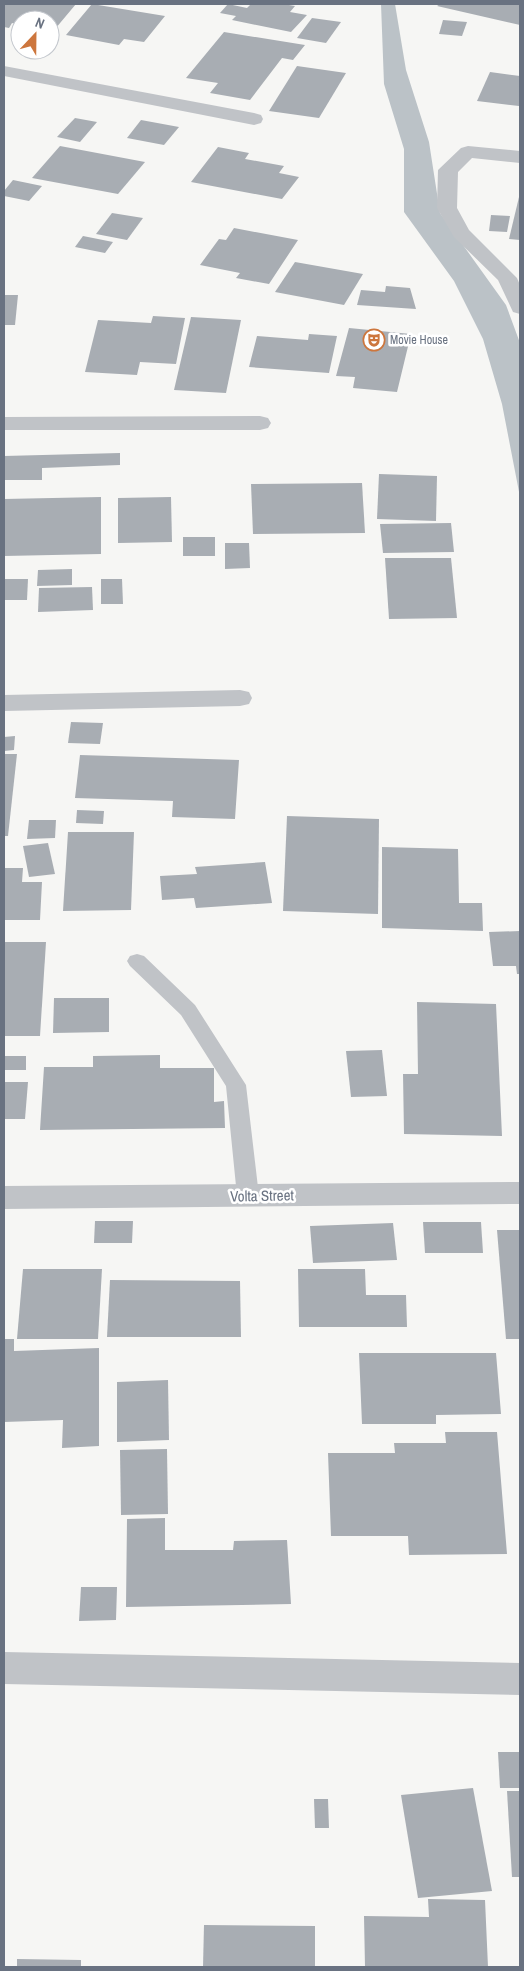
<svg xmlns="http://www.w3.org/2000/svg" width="524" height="1971" viewBox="0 0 524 1971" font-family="'Archivo Narrow',sans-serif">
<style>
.water{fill:#bbc2c7}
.building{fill:#a8adb3}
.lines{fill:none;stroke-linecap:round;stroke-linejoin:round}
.service{fill:#c0c3c7;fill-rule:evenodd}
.minor{fill:#c0c3c7;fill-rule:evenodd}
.tertiary{fill:#c0c3c7;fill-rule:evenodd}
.labels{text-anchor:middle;stroke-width:5;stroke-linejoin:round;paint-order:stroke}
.far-poi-label{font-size:12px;fill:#697281;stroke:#fff;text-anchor:start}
.street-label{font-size:15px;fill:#697281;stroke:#fff}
</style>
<rect width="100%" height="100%" fill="#f6f6f4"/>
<!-- water -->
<path class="water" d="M381 4H395L406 70 429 142 440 213 506 305 520 343V497L502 404 483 339 454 281 404 212V149L384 84Z"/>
<!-- building -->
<g class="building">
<path d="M4 4H76L50 35V20H20V25L12 23 9 28 4 27Z"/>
<path d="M92 4 165 16 144 42 124 39 119 45 66 35Z"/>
<path d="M228 4 247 8 251 4H283L295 6 290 12 307 15 291 32 232 20 236 16 220 13Z"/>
<path d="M440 4H520V25L437 6Z"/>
<path d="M312 18 341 22 326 43 297 38Z"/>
<path d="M443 20 467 22 462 36 439 34Z"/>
<path d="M224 32 305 45 293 60 282 58 250 100 210 93 218 83 186 78Z"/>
<path d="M297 66 346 73 319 118 269 111Z"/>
<path d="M490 72 520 76 519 106 477 101Z"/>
<path d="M75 118 97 122 80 142 57 137Z"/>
<path d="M141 120 179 127 164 145 127 138Z"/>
<path d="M60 146 145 162 118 194 32 178Z"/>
<path d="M218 147 249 153 245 159 284 166 279 173 299 177 282 199 191 182Z"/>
<path d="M13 180 42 186 29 201 4 196V191Z"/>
<path d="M519 197 520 198V240L509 239Z"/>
<path d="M112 213 143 218 127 240 96 234Z"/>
<path d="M491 215 510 216 507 232 489 231Z"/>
<path d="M234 228 298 240 269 284 236 278 240 273 200 265 219 239 226 240Z"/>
<path d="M83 236 113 242 105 253 75 247Z"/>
<path d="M295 262 363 274 344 305 275 292Z"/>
<path d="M386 286 410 288 416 309 357 305 361 290 385 292Z"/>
<path d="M4 295H18L15 325H4Z"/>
<path d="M153 316 185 318 176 364 140 362 137 375 85 372 98 320 151 323Z"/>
<path d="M191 317 241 320 226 393 174 390Z"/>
<path d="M349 328 411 334 397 392 353 388 355 377 336 376Z"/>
<path d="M309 334 337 336 329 373 249 367 257 336 308 340Z"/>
<path d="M120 453V465L42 468V480H4V456Z"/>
<path d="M379 474 437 476 436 521 377 519Z"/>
<path d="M362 483 365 533 253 534 251 484Z"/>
<path d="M101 497V554L4 556V499Z"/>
<path d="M171 497 172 542 118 543V498Z"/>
<path d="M451 523 454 552 383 553 380 524Z"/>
<rect x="183" y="537" width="32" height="19"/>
<path d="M225 543H249L250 568 225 569Z"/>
<path d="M385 558H451L457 618 389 619Z"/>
<path d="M72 569V585L37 586 38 570Z"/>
<path d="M4 579H28L27 600H4Z"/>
<path d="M101 579H122L123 604H101Z"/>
<path d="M92 587 93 610 38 612 39 588Z"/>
<path d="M71 722 103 723 100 744 68 743Z"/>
<path d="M15 736 14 750 4 751V737Z"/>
<path d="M4 754H17L8 836H4Z"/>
<path d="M80 755 239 760 235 819 172 817 173 801 75 798Z"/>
<path d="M77 810 104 811 103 824 76 823Z"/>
<path d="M287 816 379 819 378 914 283 911Z"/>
<path d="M29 820H56L55 838 27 839Z"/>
<path d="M68 832H134L131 910 63 911Z"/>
<path d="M48 843 55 874 29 877 23 846Z"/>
<path d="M382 847 458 849 459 903H482L483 931 382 928Z"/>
<path d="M265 862 272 903 196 908 194 898 162 900 160 876 197 874 195 867Z"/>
<path d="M4 868H23L22 882H42L40 920H4Z"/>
<path d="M520 931V974H517L516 966H493L489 932Z"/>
<path d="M4 942H46L40 1036H4Z"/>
<path d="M54 998H109V1032L53 1033Z"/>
<path d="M417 1002 496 1004 502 1136 404 1134 403 1074H418Z"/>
<path d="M382 1050 387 1096 351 1097 346 1051Z"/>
<path d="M160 1055V1068H214V1102L224 1101 225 1128 40 1130 44 1067H93V1056Z"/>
<rect x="4" y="1056" width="22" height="14"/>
<path d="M4 1082H28L25 1119H4Z"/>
<path d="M95 1221H133L132 1243H94Z"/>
<path d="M423 1222H481L483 1253H425Z"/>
<path d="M393 1223 397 1260 313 1263 310 1226Z"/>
<path d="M497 1230H520V1339H506Z"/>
<path d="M23 1269H102L98 1339H17Z"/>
<path d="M298 1269H365L366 1295H406L407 1327H299Z"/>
<path d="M110 1280 240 1281 241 1337H107Z"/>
<path d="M4 1339H14V1351L99 1348V1446L62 1448 63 1420 4 1422Z"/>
<path d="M359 1353H496L501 1414 436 1415V1424H362Z"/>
<path d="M168 1380 169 1440 117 1442V1382Z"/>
<path d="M445 1432H497L507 1554 409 1555 408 1536H331L328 1453H395L394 1443H446Z"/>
<path d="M167 1449 168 1514 121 1515 120 1450Z"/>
<path d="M165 1518V1550H233L234 1541 287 1540 291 1604 126 1607 127 1519Z"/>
<path d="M81 1587H117L116 1620 79 1621Z"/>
<path d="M498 1752H520V1788H500Z"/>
<path d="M473 1788 492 1891 418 1898 401 1795Z"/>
<path d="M507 1791H520V1877H512Z"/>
<path d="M314 1799H328L329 1828H315Z"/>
<path d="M428 1899 485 1900 488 1967H365L364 1916 429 1917Z"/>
<path d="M204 1925 315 1926V1967H203Z"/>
<path d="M17 1959 81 1960V1967H17Z"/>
</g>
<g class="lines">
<!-- service -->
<path class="service" d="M137 954 144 956 195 1005 246 1085 259 1196 256 1202 248 1204 240 1202 237 1196 226 1086 181 1015 130 966 127 961 130 956Z"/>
<!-- minor -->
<g class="minor">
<path d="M4 66 254 113 261 115 263 119 261 123 254 125 4 76Z"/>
<path d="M468 146 520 151V163L472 158 458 172 457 208 469 230 517 278 520 285V314L513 312 498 280 454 237 437 208 438 170 461 148Z"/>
<path d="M260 416 268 418 271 423 268 428 260 430H4V417Z"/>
<path d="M240 690 249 692 252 698 249 704 240 706 4 711V695Z"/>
<path d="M4 1652 520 1663V1695L4 1684Z"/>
</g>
<!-- tertiary -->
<path class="tertiary" d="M520 1182V1204L4 1209V1186Z"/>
</g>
<!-- icons -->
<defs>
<g id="theatre-ring" transform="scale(1.125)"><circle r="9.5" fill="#fff" stroke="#cd763d" stroke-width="1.5"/><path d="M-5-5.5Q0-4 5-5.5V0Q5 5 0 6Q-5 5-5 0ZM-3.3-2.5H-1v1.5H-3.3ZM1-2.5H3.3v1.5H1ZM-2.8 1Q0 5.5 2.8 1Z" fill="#cd763d"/></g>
</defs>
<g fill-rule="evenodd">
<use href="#theatre-ring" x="374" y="340"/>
</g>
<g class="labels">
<!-- far-poi labels -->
<g class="far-poi-label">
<text x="390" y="344">Movie House</text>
</g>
<!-- street labels -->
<g class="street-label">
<text transform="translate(262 1196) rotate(-1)" y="5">Volta Street</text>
</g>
</g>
<!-- border -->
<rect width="524" height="1971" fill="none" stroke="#697281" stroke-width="10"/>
<!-- north arrow -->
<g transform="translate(35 35) rotate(22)"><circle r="24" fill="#ffffff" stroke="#c3c7cd"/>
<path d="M0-4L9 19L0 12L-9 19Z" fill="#cd763d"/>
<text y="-8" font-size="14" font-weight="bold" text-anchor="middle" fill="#697281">N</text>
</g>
</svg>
